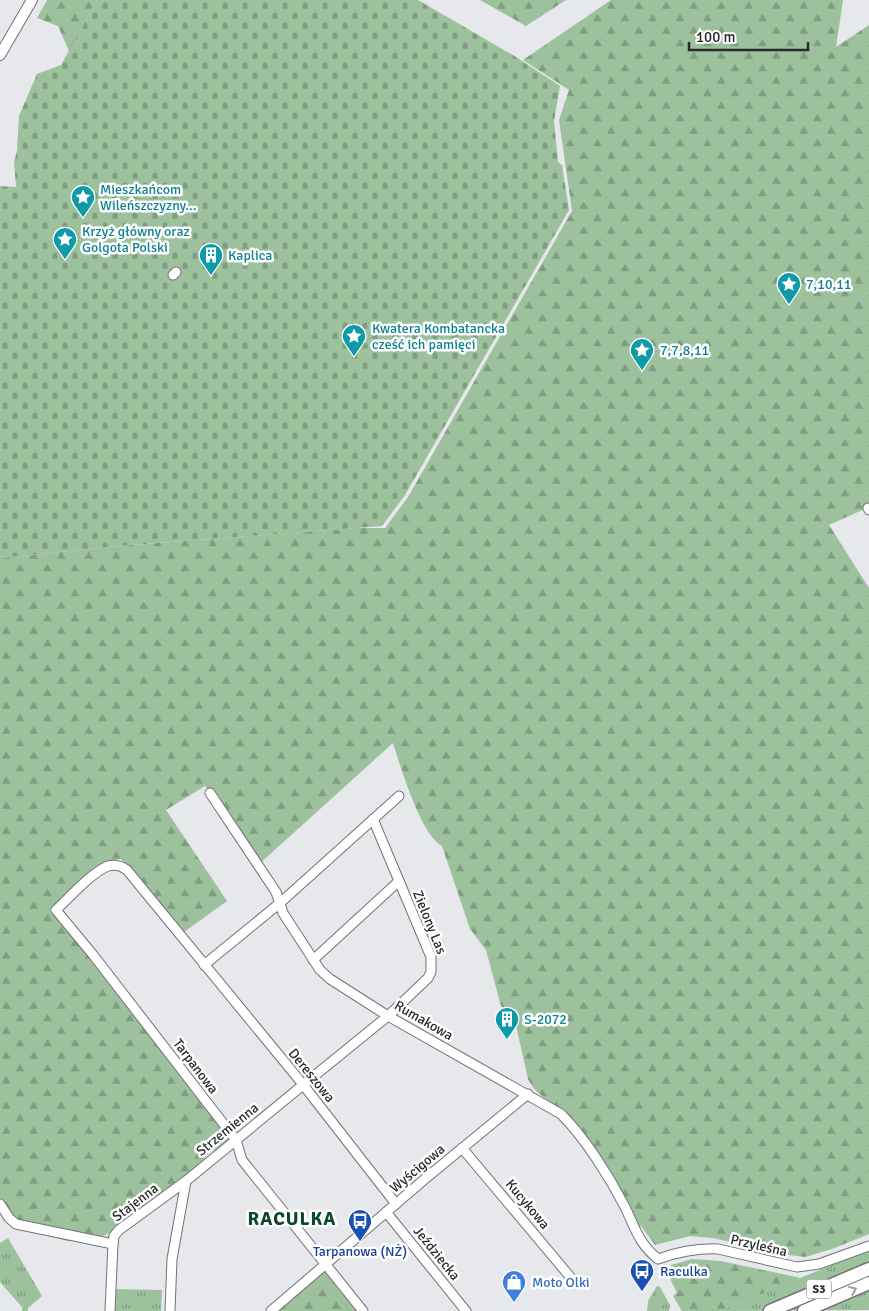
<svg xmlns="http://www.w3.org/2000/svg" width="869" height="1311" viewBox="0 0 869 1311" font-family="Signika,sans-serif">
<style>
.grass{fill:url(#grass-tufts)}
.forest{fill:url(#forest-firs)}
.cemetery{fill:url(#cemetery-stones)}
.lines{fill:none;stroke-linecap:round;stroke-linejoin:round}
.minor-casing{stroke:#717376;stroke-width:11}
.major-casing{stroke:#717376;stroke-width:12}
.highway-casing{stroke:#717376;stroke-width:15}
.minor{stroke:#fff;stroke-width:9}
.major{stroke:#fff;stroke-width:10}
.highway{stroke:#fff;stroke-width:12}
.oneway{stroke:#9f9fa0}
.labels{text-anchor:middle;stroke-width:5;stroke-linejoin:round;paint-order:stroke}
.shield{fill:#fff;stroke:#696a6b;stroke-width:1}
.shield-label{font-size:12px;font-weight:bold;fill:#292a2b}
.culture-label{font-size:14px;fill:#0d838f;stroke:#fff;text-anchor:start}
.street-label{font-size:14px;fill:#292a2b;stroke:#fff}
.transit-label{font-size:14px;fill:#164399;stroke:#fff}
.shop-label{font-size:14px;fill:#366cbe;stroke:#fff;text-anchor:start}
.district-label{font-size:19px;font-weight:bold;letter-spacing:1px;fill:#0a492b;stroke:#fff}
</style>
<defs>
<pattern id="grass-tufts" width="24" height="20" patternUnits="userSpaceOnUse" patternTransform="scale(1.25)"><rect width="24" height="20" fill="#9cc19c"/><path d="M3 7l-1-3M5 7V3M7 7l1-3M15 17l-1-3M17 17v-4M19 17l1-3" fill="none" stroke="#7f9d7f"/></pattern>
<pattern id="forest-firs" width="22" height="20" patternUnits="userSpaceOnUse" patternTransform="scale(1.25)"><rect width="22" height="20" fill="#9cc19c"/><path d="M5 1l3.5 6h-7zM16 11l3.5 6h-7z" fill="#7f9d7f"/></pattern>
<pattern id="cemetery-stones" width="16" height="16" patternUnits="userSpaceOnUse" patternTransform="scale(1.25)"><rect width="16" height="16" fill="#9cc19c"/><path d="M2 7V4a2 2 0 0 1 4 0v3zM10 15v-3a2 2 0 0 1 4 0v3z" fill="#7f9d7f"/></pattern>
</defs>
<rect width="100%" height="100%" fill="#e6e8eb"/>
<!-- grass -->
<g class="grass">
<path d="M8 1238 42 1296 28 1308V1311H22V1307L0 1282V1243Z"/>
<path d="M869 1250V1310L719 1311Z"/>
<path d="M657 1286 660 1287 670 1305 669 1311H647L648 1301Z"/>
<path d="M110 1289 162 1290 161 1311H109Z"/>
</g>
<!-- forest -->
<g class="forest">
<path d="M47 0H97L69 51 58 26 37 18Z"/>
<path d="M480 0H566L526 26Z"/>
<path d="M611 0H843L836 47 869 25V507L829 525 869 588V1234L832 1249 805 1257 781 1254 713 1238 690 1236 655 1245 641 1226 637 1228C620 1197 606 1162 585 1134 578 1125 570 1116 561 1109 548 1100 535 1094 528 1079L515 1021 510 1013 501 1006 486 950 470 929 442 846C421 836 400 765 393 743L257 866 205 786 166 810 227 901 180 935 121 859 113 860 57 910 232 1141 209 1153 197 1167 148 1206 123 1221 113 1231 101 1237 86 1241H67L49 1236 23 1226 0 1207V558L119 546 355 528H385L408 497 572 211 559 120 569 90 523 60Z"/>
<path d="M692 1259 721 1261 801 1278 719 1311H682L673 1296 677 1293 669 1276 671 1265Z"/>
<path d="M323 1263 362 1311H269Z"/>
</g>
<!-- cemetery -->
<path class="cemetery" d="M97 0H418L516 57 560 86 554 121 558 162 562 165 569 210 405 495 382 526 119 546 0 558V186L16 187 14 162 17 151 19 116 37 74 61 65Z"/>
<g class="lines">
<!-- minor casing -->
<g class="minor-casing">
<g id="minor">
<path d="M173 275 176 272"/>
<path d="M868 508 869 510"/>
<path d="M210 793 276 892 283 913 320 970 330 979 388 1016 561 1114C585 1138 609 1176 625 1207 635 1228 639 1244 658 1259 678 1252 696 1248 718 1249L797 1267 819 1264 869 1246"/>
<path d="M313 960 399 881"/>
<path d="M204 965 280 903 399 796"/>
<path d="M462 1148 572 1279"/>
<path d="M0 1204 9 1218 16 1224 113 1244"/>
<path d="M386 1212 466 1311"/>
<path d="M110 1311 113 1244 114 1236 119 1230 186 1181 303 1085 388 1016 428 978 431 972V957L373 819"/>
<path d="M170 1311 172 1259 186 1181"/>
<path d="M271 1311 426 1178 528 1094"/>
<path d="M363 1311 242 1160 236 1140 94 956 56 910C70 897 91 873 108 866 116 864 121 866 127 870L301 1082 396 1204"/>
</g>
</g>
<!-- major casing -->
<g class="major-casing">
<path id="major" d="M0 55 32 0"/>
</g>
<!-- highway casing -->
<g class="highway-casing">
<g id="highway">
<path d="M770 1311 869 1269"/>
<path d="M804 1311 869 1283"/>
</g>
</g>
<!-- minor -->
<use href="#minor" class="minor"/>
<!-- major -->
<use href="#major" class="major"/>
<!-- highway -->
<use href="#highway" class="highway"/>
</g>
<!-- one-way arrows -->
<defs><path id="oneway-chevron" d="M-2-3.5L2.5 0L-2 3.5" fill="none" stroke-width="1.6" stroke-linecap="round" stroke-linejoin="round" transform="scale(1.25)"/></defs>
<use class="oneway" href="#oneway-chevron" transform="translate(853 1290) rotate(-22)"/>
<!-- icons -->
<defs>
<g id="sight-pin" transform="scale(1.25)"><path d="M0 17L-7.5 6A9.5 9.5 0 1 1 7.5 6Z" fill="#0f9aa8" stroke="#fff"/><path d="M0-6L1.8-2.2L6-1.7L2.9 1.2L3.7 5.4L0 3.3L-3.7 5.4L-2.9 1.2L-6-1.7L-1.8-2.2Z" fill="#fff"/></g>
<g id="building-pin" transform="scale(1.25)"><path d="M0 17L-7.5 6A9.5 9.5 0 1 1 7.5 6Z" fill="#0f9aa8" stroke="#fff"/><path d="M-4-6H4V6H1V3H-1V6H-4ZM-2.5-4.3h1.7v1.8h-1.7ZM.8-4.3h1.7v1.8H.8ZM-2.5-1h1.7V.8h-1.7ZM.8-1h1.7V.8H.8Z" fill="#fff"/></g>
<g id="bus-pin" transform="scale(1.25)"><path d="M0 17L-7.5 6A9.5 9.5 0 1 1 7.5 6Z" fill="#1a4fb4" stroke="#fff"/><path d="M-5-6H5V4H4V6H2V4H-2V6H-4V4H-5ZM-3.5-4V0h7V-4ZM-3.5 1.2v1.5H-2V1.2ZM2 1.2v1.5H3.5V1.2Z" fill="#fff"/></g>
<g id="shop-pin" transform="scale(1.25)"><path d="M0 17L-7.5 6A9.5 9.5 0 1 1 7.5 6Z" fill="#3f7fe0" stroke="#fff"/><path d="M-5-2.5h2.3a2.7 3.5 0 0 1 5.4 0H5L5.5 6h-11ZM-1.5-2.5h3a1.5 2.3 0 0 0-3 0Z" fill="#fff"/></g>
</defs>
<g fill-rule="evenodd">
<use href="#sight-pin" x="83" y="197"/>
<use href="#sight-pin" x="65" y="239"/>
<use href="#building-pin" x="211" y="255"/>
<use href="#sight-pin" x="789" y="284"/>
<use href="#sight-pin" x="354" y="336"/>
<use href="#sight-pin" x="642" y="350"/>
<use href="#building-pin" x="507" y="1019"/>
<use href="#bus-pin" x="360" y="1221"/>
<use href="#bus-pin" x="642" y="1271"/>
<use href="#shop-pin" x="514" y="1282"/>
</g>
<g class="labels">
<!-- shield labels -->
<rect class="shield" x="806.5" y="1279.5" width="25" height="19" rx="4"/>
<g class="shield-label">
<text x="819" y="1293">S3</text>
</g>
<!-- culture labels -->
<g class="culture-label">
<text x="100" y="194">Mieszkańcom<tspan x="100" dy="16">Wileńszczyzny...</tspan></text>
<text x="82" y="236">Krzyż główny oraz<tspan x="82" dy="16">Golgota Polski</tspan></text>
<text x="228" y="260">Kaplica</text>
<text x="806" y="289">7,10,11</text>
<text x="372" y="333">Kwatera Kombatancka<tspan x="372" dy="16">cześć ich pamięci</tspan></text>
<text x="660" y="355">7,7,8,11</text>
<text x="524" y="1024">S-2072</text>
</g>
<!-- street labels -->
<g class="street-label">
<text transform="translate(430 922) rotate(68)" y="5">Zielony Las</text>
<text transform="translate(424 1020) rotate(30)" y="5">Rumakowa</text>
<text transform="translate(196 1066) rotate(53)" y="5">Tarpanowa</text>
<text transform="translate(312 1075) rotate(51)" y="5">Dereszowa</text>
<text transform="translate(227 1129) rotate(-39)" y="5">Strzemienna</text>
<text transform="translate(417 1168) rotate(-40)" y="5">Wyścigowa</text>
<text transform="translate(135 1202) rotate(-37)" y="5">Stajenna</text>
<text transform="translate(528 1204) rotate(50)" y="5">Kucykowa</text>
<text transform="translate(759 1245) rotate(13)" y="5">Przyleśna</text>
<text transform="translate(437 1253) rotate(51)" y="5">Jeździecka</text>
</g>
<!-- transit labels -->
<g class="transit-label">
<text x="360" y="1256">Tarpanowa (NŻ)</text>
<text x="660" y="1276" text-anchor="start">Raculka</text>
</g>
<!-- shop labels -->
<g class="shop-label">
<text x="532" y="1287">Moto Olki</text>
</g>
<!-- district labels -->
<g class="district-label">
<text x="292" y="1225">RACULKA</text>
</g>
</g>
<!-- scale -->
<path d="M689 42v8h119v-8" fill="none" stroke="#292a2b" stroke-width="2.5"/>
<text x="696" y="42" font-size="15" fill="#292a2b" stroke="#ffffff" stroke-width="4" paint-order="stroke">100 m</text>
</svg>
